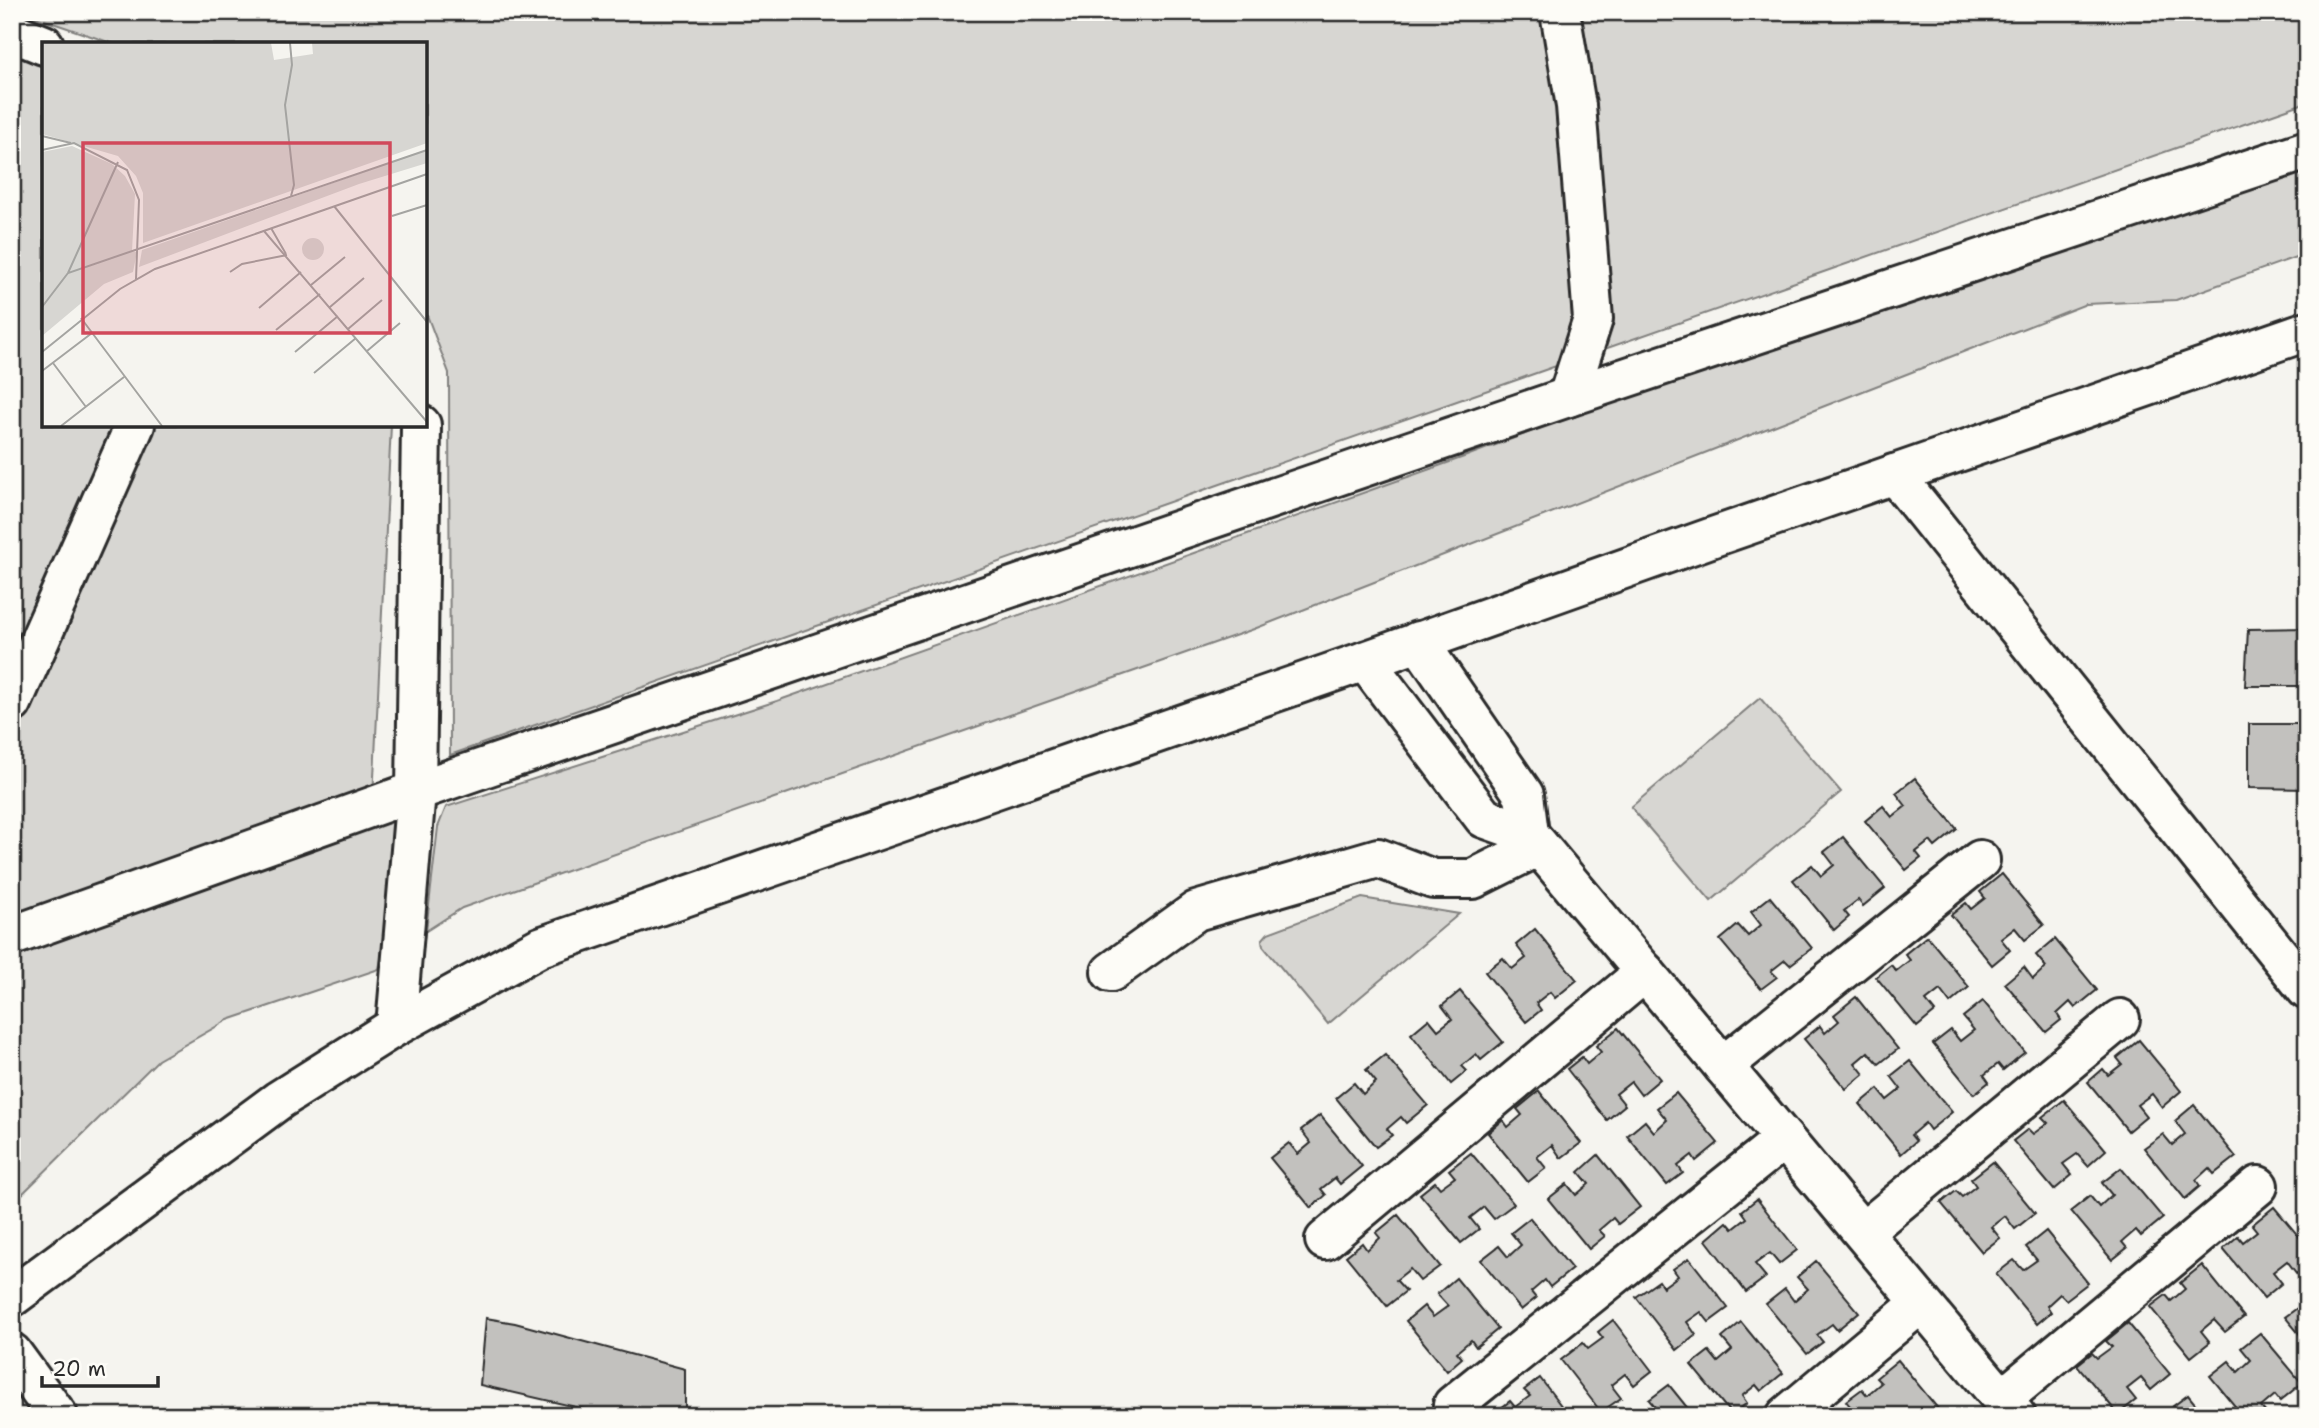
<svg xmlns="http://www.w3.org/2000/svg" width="2319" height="1428" viewBox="0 0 2319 1428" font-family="'Shantell Sans',sans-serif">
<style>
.green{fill:#d7d6d2;stroke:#81807e;stroke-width:2}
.building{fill:#c2c1be;stroke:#2b2b2b;stroke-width:2}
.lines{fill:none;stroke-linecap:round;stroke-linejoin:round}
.minor-casing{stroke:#2b2b2b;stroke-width:44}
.minor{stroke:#fdfcf7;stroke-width:38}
.inset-road{fill:none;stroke:#a4a4a1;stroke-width:2}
.view{fill:#d1495b;fill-opacity:0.15;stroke:#d1495b;stroke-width:3.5}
.inset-edge{fill:none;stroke:#2b2b2b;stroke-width:3.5}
</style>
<rect width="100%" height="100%" fill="#f5f4ef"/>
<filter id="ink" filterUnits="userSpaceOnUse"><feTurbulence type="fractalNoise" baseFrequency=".0143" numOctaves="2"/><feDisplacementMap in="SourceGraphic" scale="14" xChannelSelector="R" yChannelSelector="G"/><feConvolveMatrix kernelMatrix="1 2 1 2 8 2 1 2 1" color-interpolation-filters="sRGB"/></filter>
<g filter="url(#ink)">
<!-- green -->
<g class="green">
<path d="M21 12H2307V102L450 755 449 373 425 310V44H114Z"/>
<path d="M12 50 44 66V425H391L372 819 403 813 409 820 379 969 228 1020 158 1060 12 1204Z"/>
<path d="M2307 149V253L2176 300 2086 304 1254 629 462 908 426 931 438 827 446 807 777 701 1464 457 2046 237Z"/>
<path d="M1760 698 1841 792 1711 901 1631 807Z"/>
<path d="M1362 898 1459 914 1328 1024 1263 946 1262 940 1268 933Z"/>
</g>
<!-- building -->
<g class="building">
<path d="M2307 628V686H2245L2248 629Z"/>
<path d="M2249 724H2307V789L2249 788Z"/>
<path d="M1915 778 1957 829 1935 847 1930 841 1916 852 1921 858 1906 870 1865 821 1883 806 1892 817 1906 806 1896 793Z"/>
<path d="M1843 837 1885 888 1863 906 1858 900 1844 911 1849 917 1834 930 1793 880 1812 865 1821 876 1834 865 1824 852Z"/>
<path d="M2002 874 2044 925 2025 940 2015 928 2001 939 2010 950 1992 965 1951 915 1966 903 1971 909 1985 898 1980 892Z"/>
<path d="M1770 897 1812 948 1790 965 1785 960 1771 971 1777 977 1761 989 1720 940 1738 925 1748 936 1761 925 1751 912Z"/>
<path d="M1535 929 1577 980 1555 998 1550 992 1536 1003 1541 1010 1526 1022 1485 972 1503 958 1512 969 1526 958 1516 945Z"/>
<path d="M1927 936 1969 987 1950 1003 1940 990 1926 1001 1935 1012 1917 1027 1876 977 1891 965 1896 971 1910 960 1905 954Z"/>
<path d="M2055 939 2097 990 2075 1008 2070 1002 2057 1014 2061 1020 2046 1032 2005 983 2024 967 2033 979 2046 967 2036 955Z"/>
<path d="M1460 991 1503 1042 1481 1060 1476 1054 1462 1066 1467 1071 1451 1084 1411 1034 1429 1019 1438 1030 1452 1019 1442 1006Z"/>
<path d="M1856 997 1898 1049 1879 1064 1868 1052 1855 1063 1864 1074 1846 1089 1804 1039 1820 1026 1825 1033 1839 1021 1834 1015Z"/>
<path d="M1983 1001 2025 1052 2003 1070 1998 1064 1984 1075 1989 1082 1974 1094 1933 1044 1951 1030 1960 1041 1974 1030 1963 1017Z"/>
<path d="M1618 1028 1660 1079 1641 1095 1631 1082 1616 1094 1625 1105 1607 1120 1567 1069 1582 1057 1587 1064 1601 1052 1596 1046Z"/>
<path d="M2139 1040 2181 1091 2162 1107 2152 1094 2137 1105 2146 1116 2128 1131 2088 1082 2103 1069 2108 1075 2122 1064 2117 1058Z"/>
<path d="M1385 1055 1428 1105 1406 1123 1401 1117 1387 1129 1392 1135 1376 1147 1336 1098 1354 1083 1363 1094 1376 1082 1366 1070Z"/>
<path d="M1910 1061 1952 1112 1930 1130 1925 1123 1911 1135 1916 1141 1901 1154 1860 1104 1878 1089 1887 1100 1901 1089 1891 1076Z"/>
<path d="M1539 1091 1581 1143 1561 1158 1552 1145 1537 1157 1546 1168 1528 1182 1488 1133 1503 1120 1508 1127 1522 1115 1517 1109Z"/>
<path d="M1676 1093 1718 1143 1696 1161 1692 1155 1678 1166 1683 1173 1667 1185 1627 1136 1645 1121 1654 1132 1667 1120 1657 1108Z"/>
<path d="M2064 1100 2106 1150 2088 1166 2077 1154 2063 1164 2072 1175 2054 1190 2013 1141 2028 1129 2033 1134 2048 1123 2042 1117Z"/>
<path d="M2194 1105 2236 1157 2214 1174 2209 1168 2196 1180 2200 1186 2185 1199 2144 1148 2163 1134 2172 1145 2185 1134 2175 1121Z"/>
<path d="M1320 1115 1362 1166 1340 1184 1335 1178 1321 1189 1326 1195 1311 1208 1270 1158 1289 1143 1298 1154 1311 1143 1301 1130Z"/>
<path d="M1471 1153 1514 1204 1494 1219 1484 1207 1470 1218 1479 1229 1461 1243 1420 1194 1435 1182 1440 1188 1455 1177 1449 1170Z"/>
<path d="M1598 1155 1640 1207 1618 1224 1613 1218 1599 1230 1605 1236 1589 1249 1548 1199 1567 1184 1576 1195 1589 1184 1579 1172Z"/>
<path d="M1993 1162 2035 1213 2015 1229 2005 1216 1991 1227 2000 1238 1982 1252 1941 1203 1956 1191 1962 1197 1976 1186 1971 1179Z"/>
<path d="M2121 1168 2163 1218 2141 1236 2136 1230 2122 1242 2127 1248 2112 1260 2071 1211 2090 1196 2099 1207 2112 1195 2102 1183Z"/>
<path d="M1757 1199 1797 1250 1779 1264 1770 1253 1755 1264 1766 1277 1746 1292 1706 1240 1727 1222 1733 1229 1747 1218 1742 1211Z"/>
<path d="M2274 1207 2307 1246V1266L2297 1274 2287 1261 2273 1272 2282 1283 2264 1298 2223 1249 2238 1236 2243 1242 2257 1231 2252 1225Z"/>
<path d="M1398 1215 1440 1266 1420 1281 1410 1269 1396 1280 1406 1291 1387 1306 1346 1256 1362 1243 1367 1250 1380 1238 1376 1233Z"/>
<path d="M1530 1218 1572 1269 1550 1287 1545 1280 1531 1292 1536 1298 1521 1310 1481 1260 1499 1246 1508 1257 1521 1245 1511 1233Z"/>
<path d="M2046 1231 2088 1283 2066 1300 2060 1294 2047 1306 2051 1312 2037 1324 1996 1274 2014 1260 2023 1270 2037 1260 2026 1247Z"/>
<path d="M1689 1258 1728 1308 1709 1322 1701 1312 1687 1322 1696 1335 1677 1350 1636 1297 1659 1281 1663 1287 1678 1276 1673 1269Z"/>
<path d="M1816 1261 1859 1312 1837 1330 1832 1324 1817 1335 1823 1342 1807 1354 1766 1304 1785 1289 1794 1301 1808 1289 1797 1277Z"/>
<path d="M2202 1265 2244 1317 2225 1332 2214 1320 2201 1331 2210 1342 2191 1357 2150 1307 2166 1295 2171 1301 2185 1289 2180 1283Z"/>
<path d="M1456 1278 1498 1329 1476 1347 1471 1340 1457 1352 1462 1358 1447 1371 1406 1321 1424 1306 1433 1317 1448 1306 1437 1294Z"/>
<path d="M2304 1303 2307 1306V1343L2285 1317Z"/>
<path d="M486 1318 515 1323 685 1369V1416H615L480 1385Z"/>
<path d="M1613 1320 1652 1371 1634 1385 1625 1374 1611 1385 1621 1398 1601 1412 1561 1360 1583 1343 1588 1349 1603 1338 1598 1332Z"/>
<path d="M1741 1322 1783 1373 1761 1391 1756 1385 1742 1396 1747 1403 1732 1415 1691 1365 1709 1351 1718 1362 1732 1350 1722 1338Z"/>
<path d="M2128 1323 2170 1374 2151 1390 2141 1378 2127 1389 2136 1400 2118 1414 2077 1365 2092 1353 2097 1358 2112 1347 2106 1341Z"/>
<path d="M2260 1333 2302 1383 2280 1401 2275 1395 2261 1407 2266 1413 2263 1416H2243L2210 1376 2229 1361 2238 1372 2251 1360 2241 1348Z"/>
<path d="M1898 1360 1940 1411 1934 1416H1858L1846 1401 1862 1389 1867 1395 1881 1383 1876 1378Z"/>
<path d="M1540 1378 1569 1416H1491L1510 1401 1515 1407 1530 1396 1524 1390Z"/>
<path d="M1669 1385 1694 1416H1656L1660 1413 1649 1400Z"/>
<path d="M2188 1395 2205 1416H2173L2168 1410Z"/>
</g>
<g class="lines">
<!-- minor casing -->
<g class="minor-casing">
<g id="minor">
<path d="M1560 12 1576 106 1593 319 1568 397"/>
<path d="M12 32 44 45"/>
<path d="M1894 474 2307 990"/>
<path d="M1418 641 1524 795 1529 834"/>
<path d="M1365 661 1484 818 1529 834 2016 1416"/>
<path d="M12 703 135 425"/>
<path d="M12 936 416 791 1568 397 2307 150"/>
<path d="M1111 972 1196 911 1378 858 1433 879H1473L1539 846"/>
<path d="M396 1026 416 791 421 425"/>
<path d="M1723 1066 1980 860"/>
<path d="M1863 1232 2120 1019"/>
<path d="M1325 1240 1645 972"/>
<path d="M12 1297 279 1100 396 1026 540 947 1365 661 1716 536 2307 331"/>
<path d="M12 1353 58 1416"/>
<path d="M2002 1399 2258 1186"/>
<path d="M1453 1405 1784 1139"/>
<path d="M1786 1416 1921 1303"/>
</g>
</g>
<!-- minor -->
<use href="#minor" class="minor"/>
</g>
</g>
<!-- overview -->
<g transform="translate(42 42)">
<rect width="385" height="385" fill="#f5f4ef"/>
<path d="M0 1H229L232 18 271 12 270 1H385V101L101 201V151L94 134 76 114 0 92ZM30 104 70 122 83 134 93 152 90 209 95 210 91 230 62 242 0 294V110ZM385 108V121L317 142 97 225 100 208ZM260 207a11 11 0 1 1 22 0a11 11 0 1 1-22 0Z" fill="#d7d6d2"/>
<path class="inset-road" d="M248 1 250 23 243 63 252 143 249 154M0 94 29 101M0 108 32 101 85 128 97 158 94 237M292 164 385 280M350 174 385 163M229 186 244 212M222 189 385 380M188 230 200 222 245 213M26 231 76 120M269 243 303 215M0 265 26 231 385 108M288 265 322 236M217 266 259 230M39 276 120 384M306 287 340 258M234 288 278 252M325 309 358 281M0 310 78 247 113 227 385 132M253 310 296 274M11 321 44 365M0 329 50 291M272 331 314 296M19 384 82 335"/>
<path class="view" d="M41 101H348V291H41Z"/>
<rect width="385" height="385" class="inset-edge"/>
</g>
<!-- margin -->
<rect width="2319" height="1428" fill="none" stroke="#fdfcf7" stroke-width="42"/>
<rect x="21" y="21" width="2277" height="1386" fill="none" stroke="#2b2b2b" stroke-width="2.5" filter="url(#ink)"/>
<!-- scale -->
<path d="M42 1376v10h116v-10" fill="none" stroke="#2b2b2b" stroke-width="3.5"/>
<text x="52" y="1376" font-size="21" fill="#2b2b2b" stroke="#fdfcf7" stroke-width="5" paint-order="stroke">20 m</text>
</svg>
